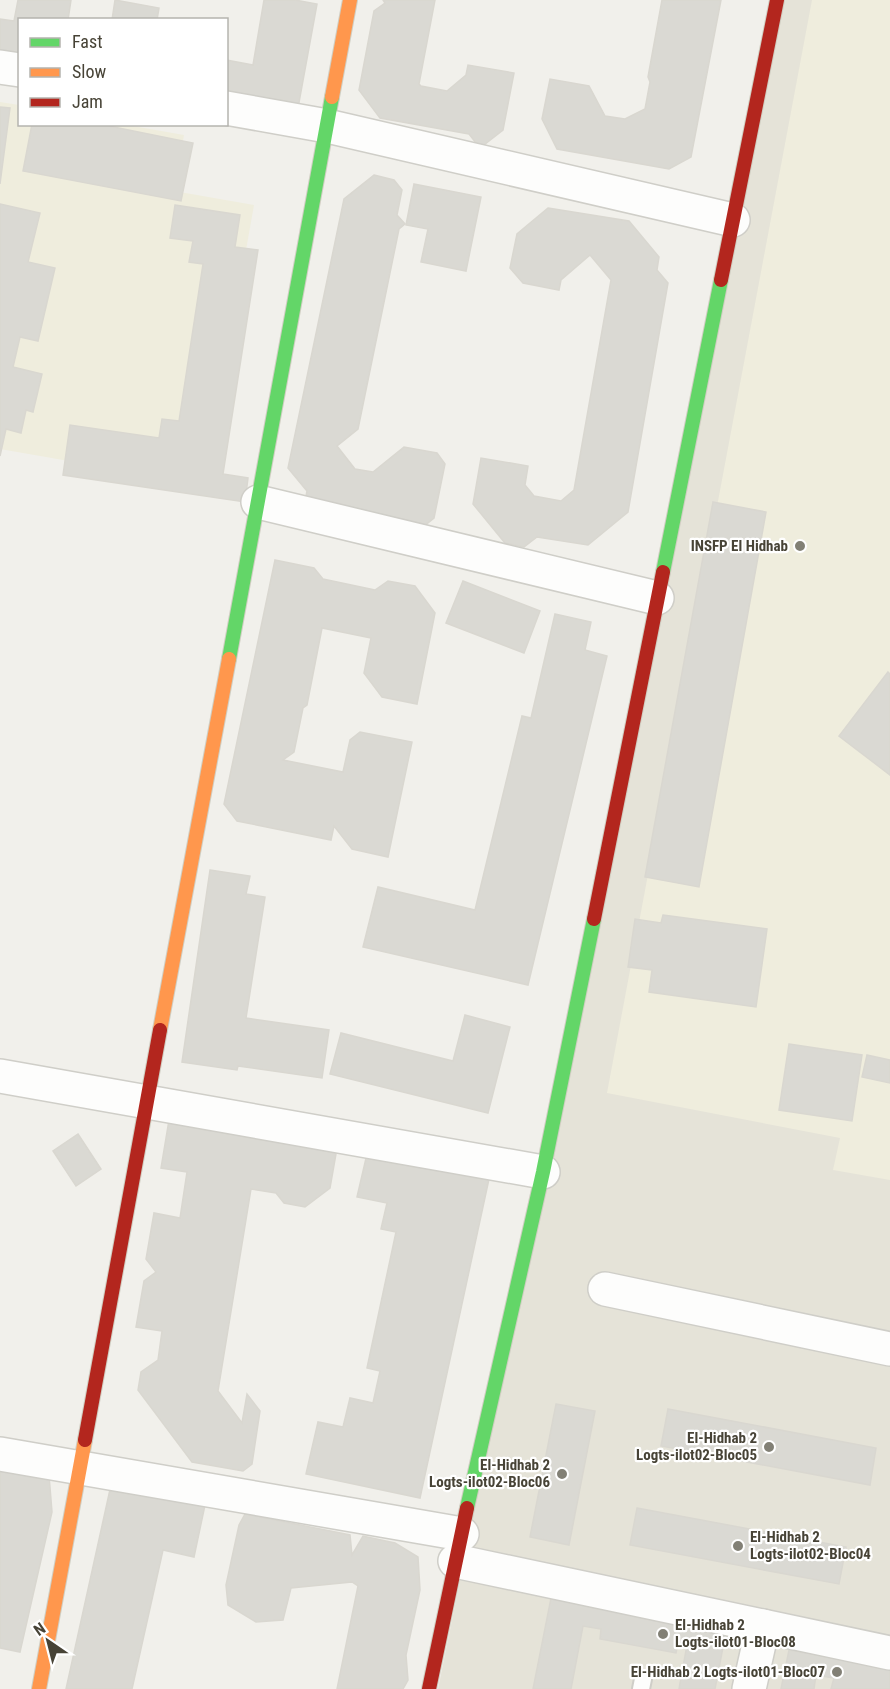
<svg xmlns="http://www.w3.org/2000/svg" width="890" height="1689" viewBox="0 0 890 1689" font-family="'Roboto Condensed',sans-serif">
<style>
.residential{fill:#e5e3d8}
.education{fill:#efeddd}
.building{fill:#dad9d3;stroke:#d9d7d0;stroke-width:1.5}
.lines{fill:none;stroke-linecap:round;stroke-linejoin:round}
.lane-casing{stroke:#cfcec8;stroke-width:20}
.street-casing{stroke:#cfcec8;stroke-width:36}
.fast-casing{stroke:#d0cec2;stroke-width:16}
.slow-casing{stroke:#d0cec2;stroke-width:16}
.jam-casing{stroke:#d0cec2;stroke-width:16}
.lane{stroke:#fdfdfc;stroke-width:16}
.street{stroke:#fdfdfc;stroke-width:33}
.fast{stroke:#63d668;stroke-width:14}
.slow{stroke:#ff974d;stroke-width:14}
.jam{stroke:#b3261e;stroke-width:14}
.poi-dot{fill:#828075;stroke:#fff;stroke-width:2}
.labels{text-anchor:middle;stroke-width:4.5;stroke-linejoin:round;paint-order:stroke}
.poi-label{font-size:15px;font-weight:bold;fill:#474336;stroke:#fff;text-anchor:end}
</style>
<rect width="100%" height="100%" fill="#f1f0eb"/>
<!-- residential -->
<g class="residential">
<path d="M777 0H890V1644L465 1555Z"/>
<path d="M462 1571 752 1632 738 1689H438Z"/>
<path d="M769 1636 890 1661V1689H756Z"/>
</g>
<!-- education -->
<g class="education">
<path d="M812 0H890V1180L833 1170 840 1138 607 1093Z"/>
<path d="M0 102 19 105 20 124 127 125 184 135 174 191 254 205 211 447 155 476 0 449Z"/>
</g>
<!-- building -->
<g class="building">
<path d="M18 0H71L68 20H20V69L0 66V19L14 21Z"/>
<path d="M115 0 159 8 157 20H112Z"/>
<path d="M264 0H295L317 4 296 119 226 106V60L253 65Z"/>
<path d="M383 0H435L419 84 421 86 447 91 466 75 468 65 514 73 503 130 480 148 469 134 380 118 359 90 374 11 385 3Z"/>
<path d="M662 0H721L691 157 669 169 557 149 542 119 550 79 589 86 605 116 625 119 645 109 650 82 648 77Z"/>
<path d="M0 107 10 108 0 184Z"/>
<path d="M32 124H99L193 143 181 201 23 171Z"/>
<path d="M374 175 394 180 402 190 397 215 405 224 399 229 358 429 337 446 355 469 373 472 404 447 437 453 445 464 434 518 418 531 315 508 306 496 307 491 288 468 344 199Z"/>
<path d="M414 184 481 197 466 271 421 262 428 229 406 225Z"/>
<path d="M0 204 40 213 28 262 55 268 38 341 20 337 13 367 42 374 33 412 26 410 21 433 6 429 0 456Z"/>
<path d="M175 205 240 215 235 247 258 250 223 474 248 478 245 502 63 475 70 425 159 438 162 419 179 421 203 264 189 262 193 241 170 238Z"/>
<path d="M548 208 629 221 659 257 657 270 668 283 628 512 588 545 537 537 524 547 505 543 473 504 481 458 528 466 525 485 534 496 561 501 574 490 611 280 590 255 561 280 559 290 523 283 510 268 517 234Z"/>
<path d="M713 502 766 512 699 887 645 877Z"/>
<path d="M275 560 314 568 323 579 375 590 388 581 415 586 435 613 417 704 382 697 364 673 371 638 322 628 307 705 303 708 294 752 283 760 343 772 350 740 360 732 412 742 388 857 352 849 334 826 331 840 237 821 224 804Z"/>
<path d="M463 581 540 611 524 653 446 623Z"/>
<path d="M555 614 591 622 585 650 607 656 528 985 363 947 378 887 475 910 522 716 531 718Z"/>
<path d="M888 672 890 674V775L839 736Z"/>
<path d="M210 870 250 876 246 894 265 897 246 1018 329 1030 322 1078 238 1066 237 1070 182 1062Z"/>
<path d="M663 915 767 929 756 1007 649 992 652 970 628 967 635 919 661 923Z"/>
<path d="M465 1015 510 1027 488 1113 330 1074 341 1033 453 1061Z"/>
<path d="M789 1044 862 1055 852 1121 779 1110Z"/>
<path d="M867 1055 890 1060V1083L862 1077Z"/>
<path d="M169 1120 337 1148 330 1188 305 1207 284 1203 276 1193 251 1189 218 1391 242 1423 247 1394 260 1411 252 1464 243 1471 192 1462 138 1390 141 1372 158 1360 162 1331 136 1327 144 1281 156 1272 146 1259 154 1213 180 1218 187 1172 161 1168Z"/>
<path d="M78 1134 101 1169 76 1186 53 1151Z"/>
<path d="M367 1154 489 1179 420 1498 306 1474 318 1422 343 1427 350 1398 373 1403 380 1371 367 1368 396 1232 381 1229 387 1203 357 1197Z"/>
<path d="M556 1404 595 1411 569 1545 530 1537Z"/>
<path d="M668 1409 876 1448 870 1485 661 1446Z"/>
<path d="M0 1464 49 1475 52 1512 20 1652 0 1648Z"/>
<path d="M111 1485 205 1505 194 1557 163 1550 132 1689H66Z"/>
<path d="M637 1508 846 1547 839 1584 630 1545Z"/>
<path d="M245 1514 350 1535 352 1555 363 1536 395 1543 418 1557 420 1590 406 1655 408 1680 403 1689H337L358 1586 352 1582 291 1588 283 1620 256 1622 228 1605 226 1585 239 1525Z"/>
<path d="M553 1588 728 1621 715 1689H679L687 1645 678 1643 676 1653 600 1639 601 1629 583 1626 571 1689H533Z"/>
<path d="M789 1650 890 1668V1689H831L834 1678 816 1675 814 1689H781Z"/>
</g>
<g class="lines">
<!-- lane casing -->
<g class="lane-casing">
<path id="lane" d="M641 1689 643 1679"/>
</g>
<!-- street casing -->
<g class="street-casing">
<g id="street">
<path d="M0 67 20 70"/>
<path d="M226 108 327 126 733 220"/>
<path d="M258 502 657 598"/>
<path d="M0 1076 543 1172"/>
<path d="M605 1289 890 1349"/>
<path d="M0 1454 462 1534"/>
<path d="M455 1561 890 1653"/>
<path d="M749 1689 763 1626"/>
</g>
</g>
<!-- fast casing -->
<g class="fast-casing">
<g id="fast">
<path d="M663 572 721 280"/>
<path d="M229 659 332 97"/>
<path d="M467 1508 543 1172 594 919"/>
</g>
</g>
<!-- slow casing -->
<g class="slow-casing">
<g id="slow">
<path d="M332 97 350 0"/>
<path d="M160 1030 229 659"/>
<path d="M39 1689 85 1440"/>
</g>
</g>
<!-- jam casing -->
<g class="jam-casing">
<g id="jam">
<path d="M721 280 777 0"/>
<path d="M594 919 663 572"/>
<path d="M85 1440 160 1030"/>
<path d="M429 1689 467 1508"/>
</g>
</g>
<!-- lane -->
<use href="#lane" class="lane"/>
<!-- street -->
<use href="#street" class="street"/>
<!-- fast -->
<use href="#fast" class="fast"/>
<!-- slow -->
<use href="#slow" class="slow"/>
<!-- jam -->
<use href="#jam" class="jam"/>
</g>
<!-- markers -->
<g class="poi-dot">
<circle cx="800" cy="546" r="6"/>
<circle cx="769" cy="1447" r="6"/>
<circle cx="562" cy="1474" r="6"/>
<circle cx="738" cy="1546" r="6"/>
<circle cx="663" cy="1634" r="6"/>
<circle cx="837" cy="1672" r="6"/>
</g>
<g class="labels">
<!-- poi labels -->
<g class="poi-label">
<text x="788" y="551">INSFP El Hidhab</text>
<text x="757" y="1443">El-Hidhab 2<tspan x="757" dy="17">Logts-ilot02-Bloc05</tspan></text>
<text x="550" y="1470">El-Hidhab 2<tspan x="550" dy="17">Logts-ilot02-Bloc06</tspan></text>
<text x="750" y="1542" text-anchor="start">El-Hidhab 2<tspan x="750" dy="17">Logts-ilot02-Bloc04</tspan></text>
<text x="675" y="1630" text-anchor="start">El-Hidhab 2<tspan x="675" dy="17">Logts-ilot01-Bloc08</tspan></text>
<text x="825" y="1677">El-Hidhab 2 Logts-ilot01-Bloc07</text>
</g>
</g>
<!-- legend -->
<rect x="18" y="18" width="210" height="108" fill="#ffffff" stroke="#b5b4af" stroke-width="1.5"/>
<rect x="30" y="38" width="30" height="9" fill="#63d668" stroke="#b5b4af" stroke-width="1.5"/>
<text x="72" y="48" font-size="18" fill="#474336">Fast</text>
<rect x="30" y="68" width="30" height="9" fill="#ff974d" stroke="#b5b4af" stroke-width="1.5"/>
<text x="72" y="78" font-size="18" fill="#474336">Slow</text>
<rect x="30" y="98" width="30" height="9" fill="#b3261e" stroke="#b5b4af" stroke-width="1.5"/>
<text x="72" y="108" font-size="18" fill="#474336">Jam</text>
<!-- north arrow -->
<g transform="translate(48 1641) rotate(325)" stroke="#ffffff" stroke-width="4.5" paint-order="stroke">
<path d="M0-4.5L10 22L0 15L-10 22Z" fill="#474336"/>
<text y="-9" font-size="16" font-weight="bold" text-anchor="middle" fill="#474336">N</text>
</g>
</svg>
